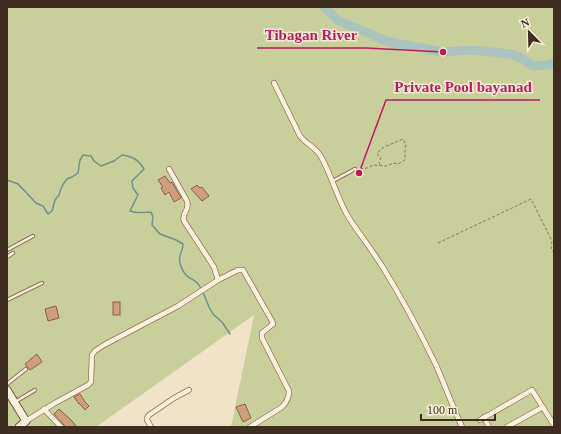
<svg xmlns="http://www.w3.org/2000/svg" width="561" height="434" viewBox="0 0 561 434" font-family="Georgia,serif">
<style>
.green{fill:#c9cf9b}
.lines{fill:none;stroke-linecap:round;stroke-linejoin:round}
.stream{stroke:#6f938a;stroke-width:1.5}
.river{stroke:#a9c4bc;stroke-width:9}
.building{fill:#cf9f7d;stroke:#8d5f41}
.lane-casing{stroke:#8d765c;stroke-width:4.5}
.street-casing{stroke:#8d765c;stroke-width:6}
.secondary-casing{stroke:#6f573f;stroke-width:9}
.path{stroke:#8d765c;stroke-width:1;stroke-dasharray:3 2;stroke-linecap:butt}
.lane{stroke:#faf1dc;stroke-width:2.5}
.street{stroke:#faf1dc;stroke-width:4.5}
.secondary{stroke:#faf1dc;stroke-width:7}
.leader{fill:none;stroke:#c2185b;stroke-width:1.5}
.callout-dot{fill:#c2185b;stroke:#f7eed8;stroke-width:1.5}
.callout-label{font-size:15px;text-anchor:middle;font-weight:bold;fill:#c2185b;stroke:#f7eed8;stroke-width:3;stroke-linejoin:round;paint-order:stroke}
</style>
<rect width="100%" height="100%" fill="#f0e4c8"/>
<!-- green -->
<path class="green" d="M7 7H554V427H231L254 315 96 427H7Z"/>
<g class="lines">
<!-- stream -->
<g class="stream">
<path d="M7 180 18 184 36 203 43 206 48 214 52 211 55 200 59 195 62 186 67 179 72 177 78 173 80 160 83 155 91 156 94 161 101 166 114 161 122 155C133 157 138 159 144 169L132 181 133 188 138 195 130 211C139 214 142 212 151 212L153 217 152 225 160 234 176 240 183 244C183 249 181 252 180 256 178 264 184 275 190 278 195 281 199 283 201 289"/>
<path d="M203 292 209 307 213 314 222 322 230 334"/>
</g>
<!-- river -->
<path class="river" d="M324 7 339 21 389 42 443 52 472 50 511 54 523 59 533 66 549 65 554 63"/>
</g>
<!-- building -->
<g class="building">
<path d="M165 176 170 183 172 182 181 198 174 202 169 192 165 195 161 188 163 187 158 180Z"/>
<path d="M197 185 200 188 202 187 209 196 202 201 191 189Z"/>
<rect x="113" y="302" width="7" height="13"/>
<path d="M56 306 59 318 48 321 45 309Z"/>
<path d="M37 354 42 362 30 370 25 364Z"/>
<path d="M80 394 85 402 89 406 85 410 79 403V404L74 397Z"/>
<path d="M245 404 251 418 243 422 236 407Z"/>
<path d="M59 409 71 420 77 427H66L64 425 54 414Z"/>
</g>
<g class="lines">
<!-- lane casing -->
<g class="lane-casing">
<g id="lane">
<path d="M333 181 355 169"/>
<path d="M7 250 33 236"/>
<path d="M7 257 13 253"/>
<path d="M7 300 42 283"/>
<path d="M7 384 26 369"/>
<path d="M15 402 35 390"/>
</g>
</g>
<!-- street casing -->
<g class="street-casing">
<g id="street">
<path d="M274 83 300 136C306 144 315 147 320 155 332 175 337 199 349 218 360 235 372 250 382 266 402 298 420 332 436 365 445 386 453 407 462 427"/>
<path d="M169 169 187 201C190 212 181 212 184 221L214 267 218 280"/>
<path d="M44 409 61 427"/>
<path d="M484 417 489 427"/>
<path d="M480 420 532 390 554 425"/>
<path d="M26 421 55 403 88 385 91 382V379L92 355 95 351 104 345 178 306 218 280 238 270H243L272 321 273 324 262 333V338L289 391C289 398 287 402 282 407L250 427"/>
<path d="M151 427 147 420V418L149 415 174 398 189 390"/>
<path d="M507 427 543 407"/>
</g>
</g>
<!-- secondary casing -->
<g class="secondary-casing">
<path id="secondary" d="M7 390 26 421 19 427"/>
</g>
<!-- path -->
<g class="path">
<path d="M360 169 367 168 374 165 387 166 393 163 398 164 405 160V149L406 145 403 139 384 147 380 150 377 154 381 158 379 162 380 165"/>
<path d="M438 243 531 199 552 241 551 248 554 253"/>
</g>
<!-- lane -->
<use href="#lane" class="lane"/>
<!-- street -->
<use href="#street" class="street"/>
<!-- secondary -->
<use href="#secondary" class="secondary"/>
</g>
<!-- callouts -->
<path class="leader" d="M443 52L366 48H257M359 173L386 100H540"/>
<g class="callout-dot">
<circle cx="443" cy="52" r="4"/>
<circle cx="359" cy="173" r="4"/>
</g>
<g class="callout-label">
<text x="311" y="40">Tibagan River</text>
<text x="463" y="92">Private Pool bayanad</text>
</g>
<!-- border -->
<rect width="561" height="434" fill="none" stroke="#3d2e20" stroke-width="16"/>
<!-- north arrow -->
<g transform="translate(529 32) rotate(337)" stroke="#f7eed8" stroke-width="3" paint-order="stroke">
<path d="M0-3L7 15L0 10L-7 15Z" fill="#3d2e20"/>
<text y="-6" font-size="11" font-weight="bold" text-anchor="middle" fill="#3d2e20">N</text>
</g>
<!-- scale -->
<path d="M421 414v6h74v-6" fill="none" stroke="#3d2e20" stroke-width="2"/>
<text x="427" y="414" font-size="12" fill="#3d2e20" stroke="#f7eed8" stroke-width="3" paint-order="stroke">100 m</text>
</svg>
